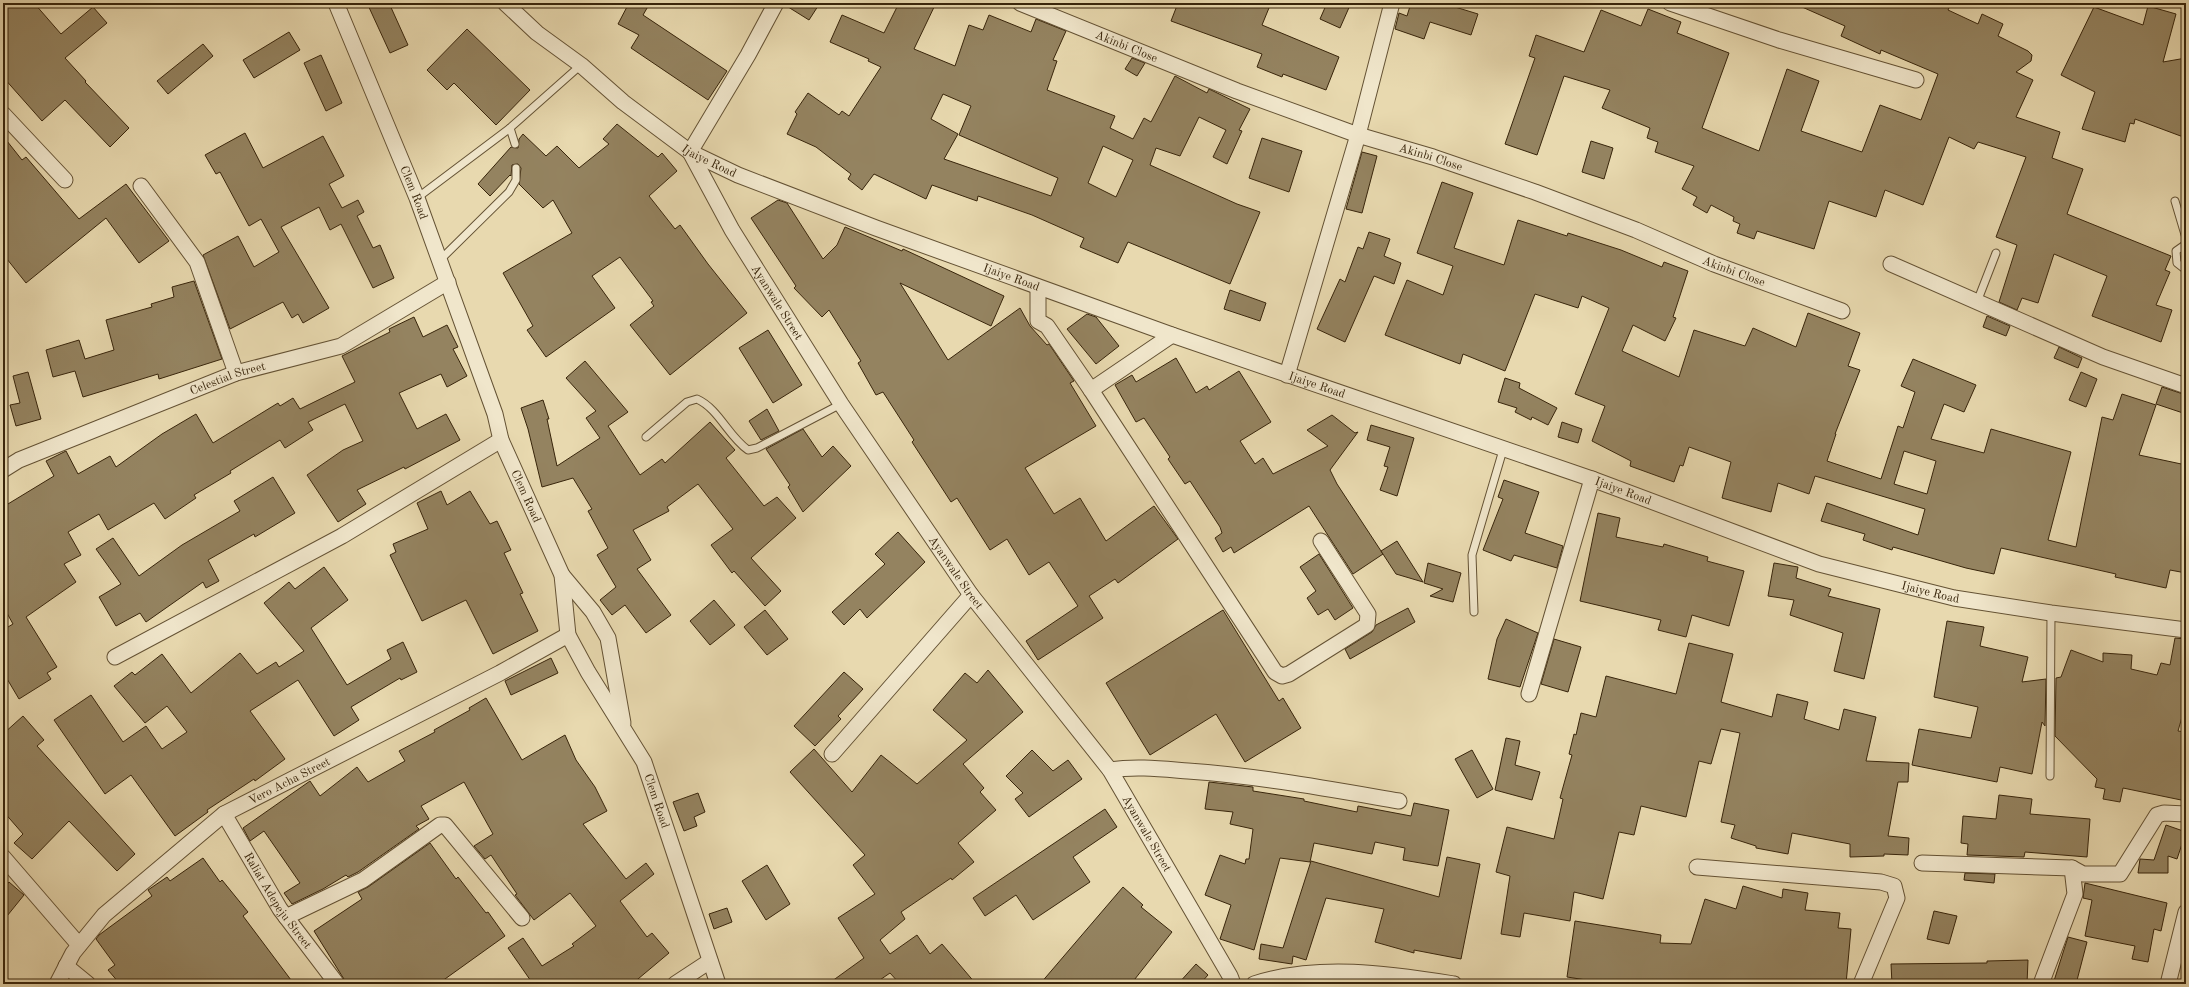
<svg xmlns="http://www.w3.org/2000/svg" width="2189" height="987" viewBox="0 0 2189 987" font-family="'Old Standard TT',serif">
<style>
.building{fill:#948360;stroke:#38250b;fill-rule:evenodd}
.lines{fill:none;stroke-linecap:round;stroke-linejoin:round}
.lane-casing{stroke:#645234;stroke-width:9}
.street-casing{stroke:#645234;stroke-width:17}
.lane{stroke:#f0e6cb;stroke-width:7}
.street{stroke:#f0e6cb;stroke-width:15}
.labels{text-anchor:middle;stroke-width:4;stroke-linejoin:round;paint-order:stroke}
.street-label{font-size:12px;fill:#38250b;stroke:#f0e6cb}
</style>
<rect width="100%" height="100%" fill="#e8d9af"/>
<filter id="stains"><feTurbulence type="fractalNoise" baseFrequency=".005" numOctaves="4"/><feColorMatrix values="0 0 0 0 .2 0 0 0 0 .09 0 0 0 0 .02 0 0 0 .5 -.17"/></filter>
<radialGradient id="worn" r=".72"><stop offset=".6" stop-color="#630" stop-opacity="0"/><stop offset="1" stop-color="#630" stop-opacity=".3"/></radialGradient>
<!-- building -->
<g class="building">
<path d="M3 3H34L61 34 93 7 107 23 65 58 86 81 85 82 129 128 110 147 65 100 42 121 3 77Z"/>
<path d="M367 3H389L408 45 390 53Z"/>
<path d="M629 3H650L643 15 727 71 708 100 631 48 639 35 618 24Z"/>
<path d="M785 3H820L809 20 785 5Z"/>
<path d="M899 3H936L914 49 955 66 969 25 983 30 989 15 1031 32 1036 19 1066 31 1053 60 1057 61 1047 90 1115 116 1110 128 1133 139 1144 118 1151 122 1175 76 1207 93 1209 89 1250 109 1239 130 1242 131 1227 164 1213 157 1226 130 1199 117 1180 156 1156 148 1150 165 1237 204 1260 212 1230 284 1128 242 1118 263 1080 247 1084 238 1032 215 978 196 977 201 932 185 926 199 874 174 862 190 848 179 851 174 816 147 787 134 797 114 795 112 808 93 839 115 842 111 849 116 881 67 868 61 869 59 830 42 842 15 884 33ZM943 94 971 106 959 135 1058 178 1051 196 944 159 958 134 931 119ZM1103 146 1133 160 1116 197 1088 183Z"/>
<path d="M1178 3H1271L1262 25 1339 57 1326 90 1283 74 1282 77 1257 67 1262 54 1171 21Z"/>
<path d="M1327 3H1351L1340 28 1320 19Z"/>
<path d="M1411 3H1442L1478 14 1471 35 1430 22 1424 39 1395 29 1399 13 1407 16Z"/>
<path d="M1793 3H1951L1948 10 1978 24 1982 14 2003 24 1998 36 2028 51 2032 55 2031 61 2016 72 2033 80 2016 117 2060 132 2052 158 2083 169 2067 214 2171 256 2165 270 2170 272 2156 305 2172 310 2161 342 2092 316 2107 276 2054 254 2038 303 2022 298 2017 310 1999 302 2017 245 1996 237 2026 157 1978 142 1974 149 1949 137 1923 205 1885 190 1876 217 1829 201 1814 249 1757 231 1754 239 1737 233 1740 224 1733 221 1734 217 1711 205 1707 213 1693 205 1697 197 1682 189 1694 166 1655 152 1658 142 1647 138 1650 128 1602 108 1610 90 1564 76 1537 155 1505 144 1535 58 1529 56 1536 35 1584 52 1601 10 1641 26 1648 9 1681 22 1677 33 1729 53 1702 128 1759 151 1787 69 1819 81 1801 131 1862 152 1880 105 1921 120 1938 74 1881 50 1880 54 1841 36 1845 26Z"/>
<path d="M2148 6 2176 14 2163 62 2186 58V138L2135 119 2134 124 2130 123 2125 142 2082 129 2095 92 2061 75 2094 7 2143 25Z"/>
<path d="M467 29 530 90 496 125 454 83 447 90 427 70Z"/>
<path d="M289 32 300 50 254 78 243 60Z"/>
<path d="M203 44 213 56 168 94 157 81Z"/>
<path d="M321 55 342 103 326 111 304 63Z"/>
<path d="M1132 58 1145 63 1137 76 1125 69Z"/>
<path d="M617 124 658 157 662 153 677 171 649 196 675 229 680 225 708 264 747 313 670 375 630 325 654 306 651 302 653 301 620 257 592 276 615 308 546 357 527 330 533 326 503 273 572 233 553 200 543 208 519 184 521 168 518 164 512 165 511 176 510 175 490 196 478 184 511 147 518 148 519 139 523 134 546 156 557 146 579 168 609 144 603 139Z"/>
<path d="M245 133 263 168 323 136 344 176 329 184 342 208 358 200 364 212 357 216 373 248 380 245 394 278 373 288 341 224 330 230 319 207 281 227 329 308 303 323 298 314 292 318 283 302 230 329 203 255 238 236 254 267 279 252 261 219 249 226 220 172 216 174 205 155Z"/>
<path d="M3 136 22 160 26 157 79 219 126 184 169 241 139 263 106 218 26 283 3 254Z"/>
<path d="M1262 138 1302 151 1289 192 1249 178Z"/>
<path d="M1591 141 1613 148 1604 179 1582 172Z"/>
<path d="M1362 152 1377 156 1362 213 1346 209Z"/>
<path d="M1442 182 1473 193 1454 248 1504 265 1518 220 1567 236 1568 233 1621 250 1662 267 1664 262 1688 271 1673 317 1676 318 1665 341 1633 325 1622 351 1679 377 1694 330 1745 346 1753 328 1796 347 1808 313 1860 333 1848 366 1860 370 1835 434H1836L1827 461 1881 479 1898 426 1903 428 1915 392 1901 386 1913 359 1976 385 1964 412 1944 404 1931 439 1984 453 1991 429 2071 452 2048 540 2076 547 2102 417 2113 420 2122 394 2156 405 2139 455 2186 465V573L2170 570 2166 588 2115 577 2116 574 2001 548 1994 574 1966 568 1893 547 1892 550 1863 540 1865 534 1821 521 1827 503 1918 535 1925 509 1815 476 1809 494 1778 483 1771 512 1722 498 1731 462 1689 447 1683 466 1680 465 1674 482 1630 466 1631 461 1592 441 1605 406 1575 394 1609 308 1582 296 1578 308 1535 294 1505 371 1463 354 1460 364 1385 335 1407 280 1443 295 1453 266 1417 253ZM1904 451 1936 461 1927 494 1894 484Z"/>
<path d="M778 200 787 203 823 259 837 245 845 227 902 251 903 249 1004 296 991 326 900 283 948 360 1020 308 1030 326 1047 345 1049 344 1074 381 1070 383 1096 426 1025 468 1054 514 1080 498 1106 541 1154 506 1178 539 1118 583 1115 579 1089 596 1103 618 1038 660 1026 641 1078 606 1049 562 1029 575 1007 539 990 550 957 498 951 502 912 442 914 440 883 392 876 395 858 363 861 361 829 310 822 317 794 288 796 286 751 218Z"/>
<path d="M1369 232 1390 239 1384 256 1401 263 1394 284 1374 276 1345 342 1317 329 1340 279 1345 282 1358 247 1363 249Z"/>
<path d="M194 281 222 359 159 379 158 374 83 397 75 371 53 377 46 350 79 340 85 359 114 350 106 320 152 307 151 304 174 297 172 287Z"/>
<path d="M1230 290 1266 303 1260 321 1224 309Z"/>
<path d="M1087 314 1096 317 1119 346 1096 364 1067 329Z"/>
<path d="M1987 316 2010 326 2006 336 1983 327Z"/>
<path d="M414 317 423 337 447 325 458 347 453 349 467 376 447 387 441 374 399 393 417 429 446 414 460 440 405 469 404 467 357 490 366 504 338 522 307 475 343 450 363 441 345 404 308 422 313 430 285 448 280 440 230 471 231 473 194 495 196 498 165 519 154 503 108 530 99 514 68 532 81 555 64 564 76 582 26 617 57 667 47 673 51 679 19 699 3 672V630L13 624 3 606V507L54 476 46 461 66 451 78 474 110 456 116 467 162 434 196 414 213 443 278 403 280 406 293 398 300 409 355 382 342 356 390 332 389 329Z"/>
<path d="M768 330 802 385 773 403 739 348Z"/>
<path d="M2059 347 2082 358 2078 368 2054 358Z"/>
<path d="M1176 358 1196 393 1207 386 1209 390 1239 371 1271 422 1240 441 1255 464 1263 458 1273 474 1328 446 1307 430 1332 415 1355 433 1358 432 1330 470 1337 484 1383 554 1353 574 1309 506 1234 553 1231 547 1223 552 1215 538 1222 533 1220 527 1190 481 1185 484 1168 459 1170 457 1144 418 1136 422 1115 385 1132 375 1136 382Z"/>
<path d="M585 361 628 412 608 426 640 475 662 459 665 463 710 422 735 450 726 458 764 506 777 497 796 518 751 558 781 591 765 606 734 571 732 573 711 545 733 529 698 484 667 507 669 511 633 530 651 560 637 569 671 615 646 633 625 605 612 615 600 600 616 587 597 555 608 548 588 511 592 509 573 478 542 487 528 429 521 408 543 400 549 419H547L557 466 600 438 586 418 596 411 566 378Z"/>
<path d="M28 372 41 419 16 426 10 405 20 403 13 376Z"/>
<path d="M2081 372 2097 379 2086 407 2069 400Z"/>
<path d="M1505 378 1520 383 1519 388 1557 408 1548 425 1532 417 1531 420 1515 412 1517 408 1498 402Z"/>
<path d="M2162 387 2186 395V414L2156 404Z"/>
<path d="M767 409 779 431 761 440 749 421Z"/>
<path d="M1562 422 1582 429 1578 443 1558 437Z"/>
<path d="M1371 425 1414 438 1397 496 1380 490 1388 467 1384 466 1390 447 1367 440Z"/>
<path d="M803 429 822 457 833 446 851 466 803 512 788 487 790 485 766 449Z"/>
<path d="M273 477 295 513 255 537 254 534 208 560 219 581 206 588 203 582 146 622 140 613 116 626 99 597 121 584 96 549 113 538 139 576 182 545 240 511 234 501Z"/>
<path d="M1504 480 1539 492 1525 533 1563 546 1557 568 1514 555 1511 561 1483 550 1503 499 1498 497Z"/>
<path d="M441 491 447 505 470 491 490 524 497 521 511 550 504 553 523 593 520 594 538 631 493 654 466 600 422 621 390 555 396 552 393 544 428 529 417 503Z"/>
<path d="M1598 513 1620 518 1616 537 1663 547 1664 544 1708 557 1707 561 1744 571 1729 626 1692 615 1686 637 1658 630 1661 620 1580 601Z"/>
<path d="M898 532 925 562 867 618 860 609 844 625 832 612 885 564 875 554Z"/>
<path d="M1397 541 1423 582 1396 574 1381 551Z"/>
<path d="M1319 554 1353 608 1335 620 1328 609 1318 615 1307 598 1316 591 1300 567Z"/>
<path d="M1428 563 1461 573 1453 602 1430 596 1443 589 1424 583Z"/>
<path d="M1774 563 1798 567 1796 578 1831 589 1828 596 1880 609 1864 679 1834 671 1843 633 1790 615 1794 600 1768 596Z"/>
<path d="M324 567 348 600 311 628 347 685 391 659 387 650 403 642 417 672 401 680 400 678 351 707 359 720 334 736 298 680 250 711 285 759 255 781 254 779 207 810 208 812 175 836 131 775 105 794 54 720 91 695 123 742 146 726 162 749 187 732 167 706 145 723 114 686 132 672 135 675 162 654 191 693 240 653 257 674 276 662 279 667 304 651 264 603 289 582 295 589Z"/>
<path d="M714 600 735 625 710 645 690 621Z"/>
<path d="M1408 608 1415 622 1350 659 1345 649 1372 632 1376 625Z"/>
<path d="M765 610 788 639 767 655 744 627Z"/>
<path d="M1223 610 1279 701 1283 698 1301 728 1245 762 1216 714 1150 755 1106 683Z"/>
<path d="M1506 619 1538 633 1520 687 1488 679 1497 639Z"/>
<path d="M1947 621 1984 627 1980 646 2028 657 2022 682 2046 679 2045 726 2042 722 2032 774 2000 767 1997 782 1912 765 1919 729 1971 738 1978 707 1934 697Z"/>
<path d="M2175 638 2186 639V703L2178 731 2186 732V801L2123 788 2120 802 2103 799 2105 789 2095 787 2097 779 2055 736 2056 678 2061 677 2071 650 2103 662V653L2132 655 2131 669 2157 675 2161 663 2170 665Z"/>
<path d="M1554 639 1581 647 1568 692 1541 684Z"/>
<path d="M1689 643 1733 654 1721 702 1772 717 1777 694 1808 702 1804 719 1839 730 1844 709 1876 717 1866 761 1909 763 1908 782H1898L1888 836 1909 838 1908 855 1884 854V856L1850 857V844L1792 833 1788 854 1756 848V846L1731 838 1735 825 1721 822 1740 733 1721 729 1711 764 1699 761 1686 817 1641 806 1634 835 1619 832 1603 899 1574 892 1570 921 1524 913 1520 937 1501 934 1510 876 1496 872 1507 827 1554 839 1563 799 1560 798 1572 755 1569 754 1574 734 1576 735 1581 713 1596 717 1606 676 1676 694Z"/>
<path d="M551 658 558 673 511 695 505 681Z"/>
<path d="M988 670 1023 712 963 764 984 788 980 792 996 810 958 843 974 862 952 880 951 878 901 912 905 919 880 940 890 954 917 935 930 954 942 944 976 984H900L890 973 874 984H828L864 958 838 918 875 894 853 865 865 855 790 772 814 749 852 792 881 755 917 784 967 740 933 710 965 673 977 683Z"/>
<path d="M844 672 863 689 838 716 841 719 815 746 794 726Z"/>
<path d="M486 698 522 760 565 735 576 760 595 787 607 811 583 824 626 879 646 863 654 874 620 901 647 937 652 933 669 953 632 984H533L508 948 523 938 542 966 574 946 572 944 596 926 570 893 534 920 515 895 517 894 491 855 485 859 474 846 493 834 464 782 421 806 429 819 416 826 419 829 358 872 348 877 346 875 323 889 292 904 284 893 300 883 264 831 250 841 243 828 310 781 320 796 357 767 368 782 405 761 399 751 435 732 434 730 470 710 469 708Z"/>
<path d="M23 716 44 740 37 746 135 854 117 871 69 821 32 859 14 843 23 834 3 811V734Z"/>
<path d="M1506 738 1520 741 1515 765 1540 772 1532 800 1495 790Z"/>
<path d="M1032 750 1053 771 1068 760 1082 779 1029 817 1015 799 1023 793 1006 776Z"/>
<path d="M1472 750 1493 789 1477 798 1455 759Z"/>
<path d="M1209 782 1253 787V791L1304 799V801L1357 812 1358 806 1411 816 1414 803 1449 810 1438 866 1403 860 1405 848 1375 842 1372 854 1314 843 1310 862 1280 858 1254 950 1220 939 1231 905 1205 895 1220 855 1245 864 1246 859H1249L1253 829 1230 824 1233 812 1205 809Z"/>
<path d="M698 793 705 812 694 817 697 826 684 831 673 802Z"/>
<path d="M1999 795 2032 799 2030 814 2090 819 2087 857 2025 852 2024 857 1967 855 1968 844 1961 843 1963 816 1996 819Z"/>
<path d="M1105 809 1117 827 1073 857 1090 882 1033 920 1016 895 985 916 973 898Z"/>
<path d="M2166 825 2186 832 2177 859 2168 856V873H2138L2140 859 2154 860Z"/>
<path d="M430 843 456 879 458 877 486 913 488 912 505 936 438 984H347L314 931 362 899 358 892 368 887Z"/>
<path d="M1447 857 1480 864 1461 959 1414 950V953L1375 942 1384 909 1326 898 1306 960 1293 956 1292 964 1259 959 1261 944 1283 948 1311 861 1439 897Z"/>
<path d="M203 858 220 882 222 880 248 912 243 916 294 984H120L108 970 115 965 96 939 99 935 152 896 148 890 167 877 170 881Z"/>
<path d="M767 865 790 904 766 920 742 881Z"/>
<path d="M1965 873 1995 874 1994 883 1964 880Z"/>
<path d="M9 882 24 895 3 921V889Z"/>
<path d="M2085 883 2167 903 2161 931 2154 929 2148 962 2132 959 2135 946 2085 936 2092 900 2083 898Z"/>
<path d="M1743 886 1782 898 1783 889 1808 893 1805 910 1840 913 1838 928 1851 929 1846 984H1612L1567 977 1575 921 1661 935 1660 943 1691 944 1705 899 1736 909Z"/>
<path d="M1123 887 1143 905 1141 907 1172 932 1131 984H1040Z"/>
<path d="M727 908 732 922 714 929 709 914Z"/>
<path d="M1934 911 1957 916 1949 944 1927 939Z"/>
<path d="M2068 937 2087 942 2076 984H2053Z"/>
<path d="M2028 960 2027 984H1892L1891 964 1987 963V961Z"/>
<path d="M1196 964 1208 975 1200 984H1178Z"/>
</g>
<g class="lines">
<!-- lane casing -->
<g class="lane-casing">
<g id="lane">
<path d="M510 128 515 144"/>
<path d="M417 198 510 128 581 65"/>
<path d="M2175 201 2186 238"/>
<path d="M2186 244 2176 251 2177 263 2186 270"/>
<path d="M440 260 509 192 516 180V168"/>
<path d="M1977 302 1996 253"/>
<path d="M646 437 687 402 697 399C719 409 728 436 748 450L757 448 841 404"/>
<path d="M1474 612 1472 555 1503 450"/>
<path d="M2050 776 2051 613"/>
</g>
</g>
<!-- street casing -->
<g class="street-casing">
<g id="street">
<path id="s1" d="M336 3 417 198 495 414 501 440 562 575 568 635 588 672 644 762 718 984"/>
<path id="s2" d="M505 3 537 33 581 65 623 102 690 152 738 175 876 228 1172 335 1592 479 1819 564 1954 598 2051 613 2186 630"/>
<path id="s3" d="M776 3 748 55 690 152 732 230 841 404 971 595 1110 770 1230 976 1233 984"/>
<path id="s4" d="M1020 3 1237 91 1358 135 1433 157 1535 192 1636 230 1714 264 1842 311"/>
<path d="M1670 3 1779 40 1916 80"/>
<path d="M3 114 65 180"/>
<path d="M141 186 197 262 236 373"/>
<path d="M1891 264 2103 357 2186 386"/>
<path d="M1038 287V321L1047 326 1091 390 1275 672 1282 676 1289 674 1367 625 1368 614 1321 541"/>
<path d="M1287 375 1358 135 1392 3"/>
<path d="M1091 390 1172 335"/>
<path id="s5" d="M3 470 19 460 236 373 341 346 448 282"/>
<path d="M562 575 593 612 608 638 623 723"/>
<path d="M115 657 342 536 501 440"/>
<path d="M1529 694 1592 479"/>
<path d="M832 754 971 595"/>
<path d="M1110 770C1136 766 1162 769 1188 771 1259 776 1329 789 1399 801"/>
<path id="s6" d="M224 814 280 909 337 984"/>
<path d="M3 857 79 945"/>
<path d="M1922 863 2072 868 2083 874H2120L2157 815 2164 813 2186 814"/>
<path d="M1697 867 1881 882 1894 886 1897 898 1861 984"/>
<path d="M286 917 363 880 440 825H445L522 918"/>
<path d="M66 966 88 984"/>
<path id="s7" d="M57 984 73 953 104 915 224 814 500 673 568 635"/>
<path d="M675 984 710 961"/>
<path d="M1254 984C1319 963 1389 974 1454 984"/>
<path d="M2041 984 2075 894 2072 868"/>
<path d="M2168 984 2186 912"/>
</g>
</g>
<!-- lane -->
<use href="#lane" class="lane"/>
<!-- street -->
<use href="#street" class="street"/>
</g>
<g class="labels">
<!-- street labels -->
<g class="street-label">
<text dy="4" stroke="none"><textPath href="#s4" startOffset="115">Akinbi Close</textPath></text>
<text dy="4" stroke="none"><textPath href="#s4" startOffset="439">Akinbi Close</textPath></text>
<text dy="4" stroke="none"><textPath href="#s2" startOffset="259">Ijaiye Road</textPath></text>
<text dy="4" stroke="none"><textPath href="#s1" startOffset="205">Clem Road</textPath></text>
<text dy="4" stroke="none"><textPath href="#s4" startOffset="763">Akinbi Close</textPath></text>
<text dy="4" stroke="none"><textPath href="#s2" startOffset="583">Ijaiye Road</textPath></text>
<text dy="4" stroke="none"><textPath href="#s3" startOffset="346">Ayanwale Street</textPath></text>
<text dy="4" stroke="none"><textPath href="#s5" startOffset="243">Celestial Street</textPath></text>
<text dy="4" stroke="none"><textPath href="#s2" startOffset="907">Ijaiye Road</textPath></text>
<text dy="4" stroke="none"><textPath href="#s2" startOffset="1231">Ijaiye Road</textPath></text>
<text dy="4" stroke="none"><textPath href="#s1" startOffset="529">Clem Road</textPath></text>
<text dy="4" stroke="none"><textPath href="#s3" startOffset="670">Ayanwale Street</textPath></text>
<text dy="4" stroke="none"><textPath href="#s2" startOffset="1555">Ijaiye Road</textPath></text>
<text dy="4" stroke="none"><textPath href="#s7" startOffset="314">Vero Acha Street</textPath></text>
<text dy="4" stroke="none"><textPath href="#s1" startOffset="865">Clem Road</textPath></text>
<text dy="4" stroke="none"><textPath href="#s3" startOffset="994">Ayanwale Street</textPath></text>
<text dy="4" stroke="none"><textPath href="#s6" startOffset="102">Raliat Adepeju Street</textPath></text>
</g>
</g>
<!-- margin -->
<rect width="2189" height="987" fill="none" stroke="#e8d9af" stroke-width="16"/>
<rect x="4" y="4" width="2181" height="979" fill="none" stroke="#38250b" stroke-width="2"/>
<rect x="8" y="8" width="2173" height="971" fill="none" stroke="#38250b"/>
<rect width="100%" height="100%" filter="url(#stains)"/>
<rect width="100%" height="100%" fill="url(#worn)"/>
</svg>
